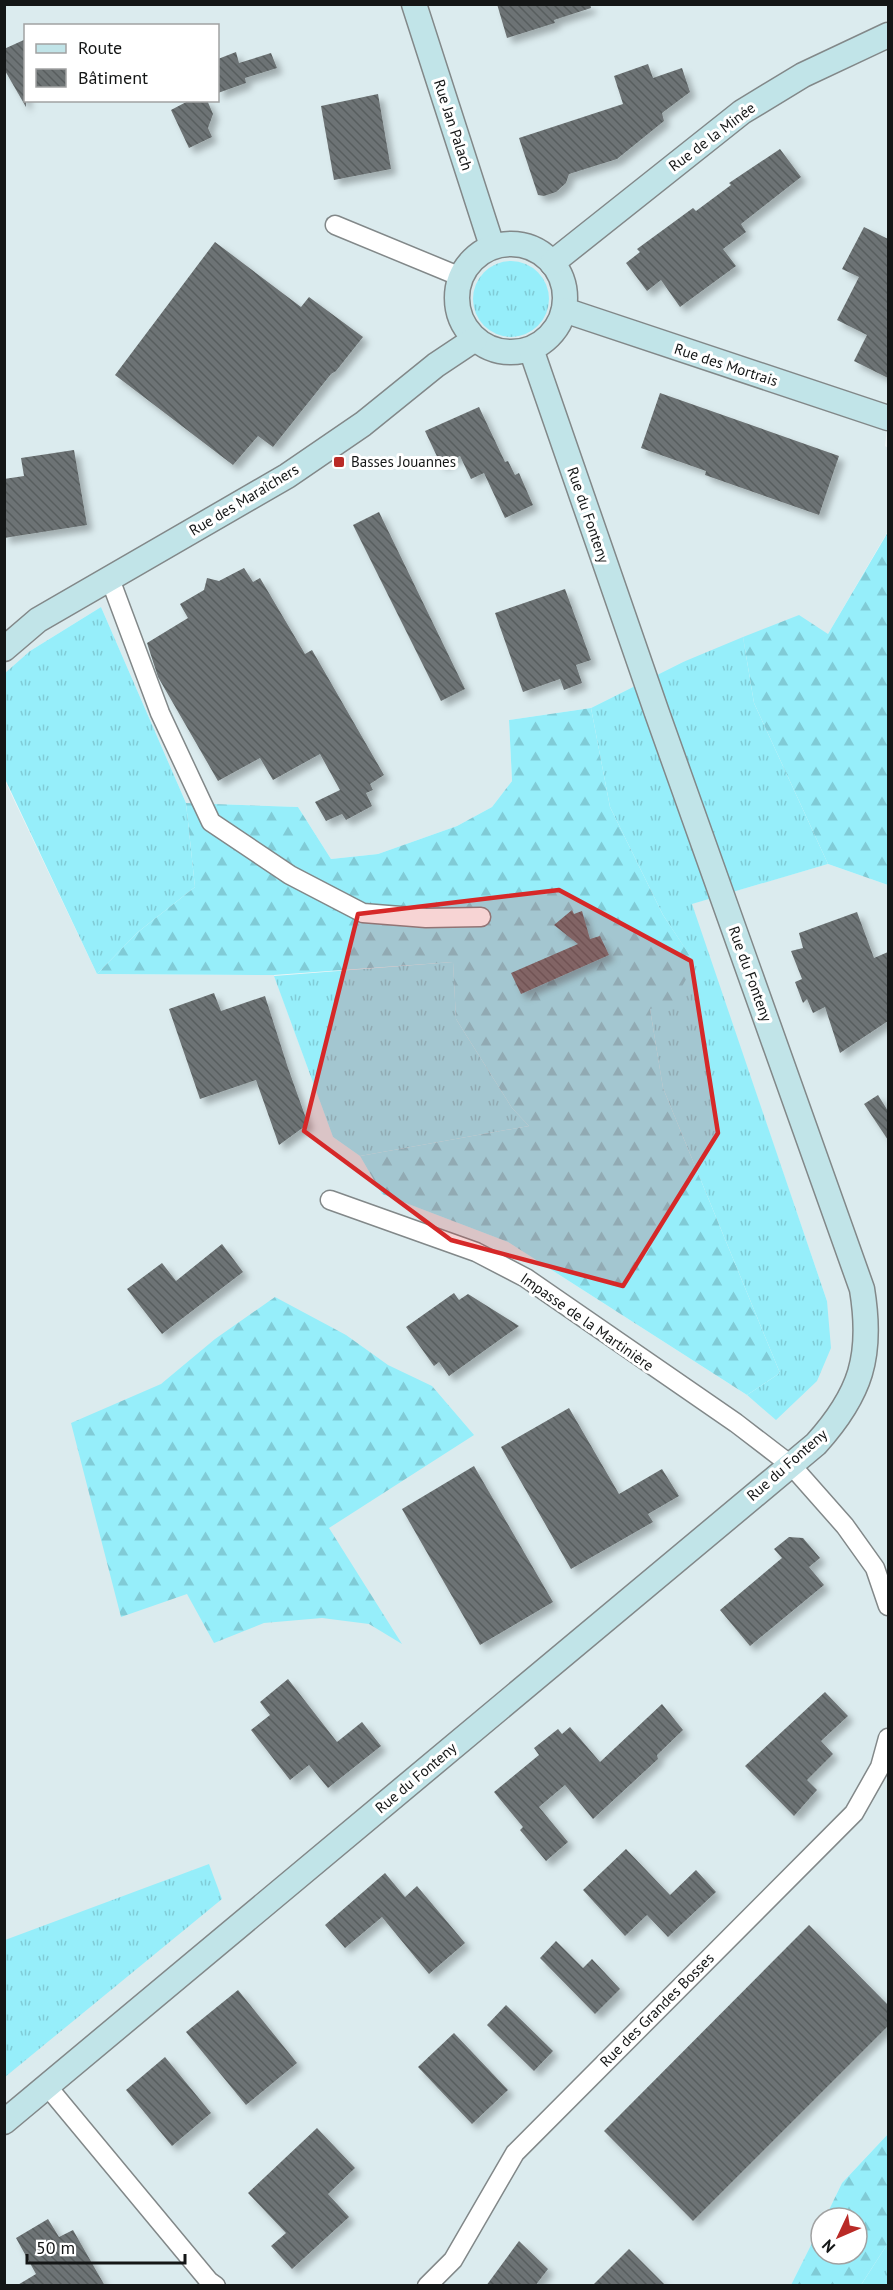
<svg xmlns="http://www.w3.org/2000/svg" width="893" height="2290" viewBox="0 0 893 2290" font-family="'PT Sans',sans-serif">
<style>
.built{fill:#dbebee;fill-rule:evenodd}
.grass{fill:url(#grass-tufts)}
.forest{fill:url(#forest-firs)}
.building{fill:url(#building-back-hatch);filter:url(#shadow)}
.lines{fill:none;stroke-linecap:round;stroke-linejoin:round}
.street-casing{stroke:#828889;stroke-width:21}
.secondary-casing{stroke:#828889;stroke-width:27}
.street{stroke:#fff;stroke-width:18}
.secondary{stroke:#c1e4e8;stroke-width:24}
.marked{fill:#d62828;fill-opacity:0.2;stroke:#d62828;stroke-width:4.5;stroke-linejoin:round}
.poi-dot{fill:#b92a26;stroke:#fff;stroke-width:2}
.labels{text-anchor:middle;stroke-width:6;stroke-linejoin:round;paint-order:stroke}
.street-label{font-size:15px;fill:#141616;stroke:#fff}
.poi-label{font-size:15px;fill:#141616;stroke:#fff;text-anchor:start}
</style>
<defs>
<pattern id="grass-tufts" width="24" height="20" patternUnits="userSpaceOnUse" patternTransform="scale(1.5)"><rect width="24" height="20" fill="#96eefa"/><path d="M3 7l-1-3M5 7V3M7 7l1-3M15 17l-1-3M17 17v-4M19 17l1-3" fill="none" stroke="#80cbd6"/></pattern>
<pattern id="forest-firs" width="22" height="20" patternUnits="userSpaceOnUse" patternTransform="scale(1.5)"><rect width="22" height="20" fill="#96eefa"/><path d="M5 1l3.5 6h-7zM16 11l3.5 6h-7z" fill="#80cbd6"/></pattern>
<pattern id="building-back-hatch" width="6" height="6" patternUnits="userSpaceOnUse" patternTransform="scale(1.5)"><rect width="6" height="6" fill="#6d7374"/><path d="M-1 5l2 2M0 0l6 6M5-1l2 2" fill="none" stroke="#585d5e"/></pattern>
<filter id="shadow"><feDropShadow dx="5.5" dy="5.5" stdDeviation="3" flood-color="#0004"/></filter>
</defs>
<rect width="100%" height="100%" fill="#eef5f6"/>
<!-- built -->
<g class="built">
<path d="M5 5H888V419L885 446 888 448V531L828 634 683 662 591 708 509 720 512 781 492 807 457 826 378 854 331 859 298 807 186 803 101 607 30 651 5 674ZM26 26H218V100H26Z"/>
<path d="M4 779 97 974 274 975 333 1137 360 1156 382 1194 508 1242 747 1395 776 1419 827 1301 691 904 828 864 888 885V2134L842 2183 825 2218H821V2225L791 2285H5Z"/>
</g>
<!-- grass -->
<g class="grass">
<circle cx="511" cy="299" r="38"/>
<path d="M101 607 186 803 195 887 138 932 97 974 5 779 4 674 30 651Z"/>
<path d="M743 637 754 703 828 864 692 904 827 1301 831 1348 817 1381 776 1420 747 1395 780 1373 663 1088 650 1009 694 962 663 915 610 807 591 708 683 662Z"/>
<path d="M453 962 456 1019 512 1108 529 1126 360 1156 333 1137 274 976Z"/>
<path d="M209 1864 222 1899 5 2077V1940Z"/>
<path d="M888 2243V2285L861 2286V2285Z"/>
</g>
<!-- forest -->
<g class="forest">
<path d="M888 532V885L828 864 754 703 743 637 799 615 828 634Z"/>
<path d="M591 708 610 807 663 915 695 963 674 1001 650 1009 663 1088 780 1373 747 1395 508 1242 382 1194 360 1156 529 1126 512 1108 456 1019 453 962 274 975 97 974 138 932 195 887 186 803 298 807 331 859 378 854 457 826 492 807 512 781 509 720Z"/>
<path d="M275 1297 346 1335 388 1365 432 1386 474 1435 329 1528 402 1644 369 1624 322 1618 264 1623 214 1643 187 1594 121 1617 71 1423 161 1384 215 1339Z"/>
<path d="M888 2134V2243L861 2285H791L821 2225V2254H857V2218H825L842 2183Z"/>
</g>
<!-- building -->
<g class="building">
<path d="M497 4H590L591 8 554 20 555 23 507 38Z"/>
<path d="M26 39V107L4 69V49Z"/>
<path d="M236 52 239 63 271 53 277 68 245 78 246 83 218 93V59Z"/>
<path d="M648 64 653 78 682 68 690 92 662 113 664 121 617 159 569 174 566 183 556 192 544 196 538 195 519 138 623 104 614 76Z"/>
<path d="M378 94 391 169 334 180 321 106Z"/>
<path d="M190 100H207L213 114 208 128 212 137 189 148 171 110Z"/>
<path d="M780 149 801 177 741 224 746 232 723 249 736 266 680 307 661 280 647 291 626 263 640 252 637 249 693 208 696 211 731 185 729 183Z"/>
<path d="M864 227 888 239V378L854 361 867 335 837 320 859 277 842 269Z"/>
<path d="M215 242 301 307 309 297 363 337 336 371 331 374 273 447 258 436 233 465 115 375Z"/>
<path d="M660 393 839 456 819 515 705 475 706 471 641 448Z"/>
<path d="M479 407 505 462 508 461 515 475 519 473 533 505 505 518 484 473 471 479 460 456 441 465 425 431Z"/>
<path d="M74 450 87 525 4 538V479L24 476 21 458Z"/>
<path d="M379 512 465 689 441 701 353 525Z"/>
<path d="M244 568 253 582 260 578 305 654 312 650 384 775 370 784 373 790 366 793 372 806 346 820 342 814 326 821 315 802 340 790 320 754 273 780 260 758 218 781 158 677 147 643 188 618 180 604 204 590 207 578 219 581Z"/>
<path d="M565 589 591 660 576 665 582 683 564 690 560 679 523 692 495 613Z"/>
<path d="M572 910 574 914 582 911 590 939 600 936 609 955 521 994 511 973 578 944 554 925Z"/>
<path d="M857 912 874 958 888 952V1021L840 1053 825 1007 813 1013 807 999 803 1003 795 982 802 979 791 951 803 948 799 933Z"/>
<path d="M214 993 221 1011 265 996 288 1068 308 1124 279 1145 256 1080 200 1099 169 1009Z"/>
<path d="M878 1095 888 1111V1140L864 1104Z"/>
<path d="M222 1244 243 1272 162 1334 127 1289 162 1263 176 1281Z"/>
<path d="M454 1293 459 1300 468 1294 519 1326 449 1376 439 1362 434 1366 406 1327Z"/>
<path d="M569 1408 619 1494 662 1469 679 1496 648 1514 653 1522 571 1569 501 1447Z"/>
<path d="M474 1466 553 1602 480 1645 402 1509Z"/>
<path d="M789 1537 803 1538 820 1558 809 1567 824 1585 750 1646 720 1610 782 1558 774 1549Z"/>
<path d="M288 1679 337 1742 362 1722 381 1746 328 1788 309 1765 290 1780 251 1730 270 1715 260 1702Z"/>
<path d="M825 1692 848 1716 821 1741 833 1754 807 1780 817 1790 794 1816 745 1766Z"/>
<path d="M662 1704 683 1730 657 1755 658 1759 593 1819 565 1785 539 1807 568 1842 546 1861 520 1830 523 1827 494 1792 539 1755 534 1748 558 1729 562 1734 570 1727 600 1762Z"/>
<path d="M626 1849 670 1895 696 1870 716 1892 668 1937 647 1915 625 1936 583 1890Z"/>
<path d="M385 1873 405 1897 417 1886 465 1943 429 1974 382 1917 345 1948 325 1925Z"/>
<path d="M809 1925 888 2005V2026L693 2221 604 2131Z"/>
<path d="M556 1941 583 1968 592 1959 620 1989 595 2014 540 1958Z"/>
<path d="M238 1990 297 2063 246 2105 186 2032Z"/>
<path d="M506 2005 553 2051 534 2071 487 2025Z"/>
<path d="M454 2033 508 2090 472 2124 418 2067Z"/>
<path d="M165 2057 211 2113 172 2146 126 2090Z"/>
<path d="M317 2128 355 2168 328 2194 349 2217 292 2269 271 2246 286 2233 248 2193Z"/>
<path d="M48 2219 59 2237 73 2230 105 2286H16L36 2274 16 2238Z"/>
<path d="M519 2241 548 2269 535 2286H486Z"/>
<path d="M629 2249 666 2286H592Z"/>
</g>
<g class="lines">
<!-- street casing -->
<g class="street-casing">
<g id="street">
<path d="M335 225 461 277"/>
<path d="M110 579 160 713 211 822 290 875 363 913 426 918 481 917"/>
<path d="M330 1200 476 1252 526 1278 736 1423 792 1466 845 1526 875 1568 888 1606"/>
<path d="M47 2086 209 2281 216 2286"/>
<path d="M427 2286 453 2260 515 2153 854 1813 880 1767 888 1738"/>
</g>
</g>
<!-- secondary casing -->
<g class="secondary-casing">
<g id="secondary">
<path d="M414 4 492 246"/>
<circle cx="511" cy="298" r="54"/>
<path d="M552 263 742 112 803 75 888 35"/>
<path d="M564 310 888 418"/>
<path d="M4 649 38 620 287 476 363 424 436 365 475 339"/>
<path d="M4 2122 816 1444C861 1394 873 1356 862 1289L657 713 531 349"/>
</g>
</g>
<!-- street -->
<use href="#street" class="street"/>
<!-- secondary -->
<use href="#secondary" class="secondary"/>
</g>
<!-- marked area -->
<path class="marked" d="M559 890 691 961 718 1133 623 1286 451 1240 304 1131 358 914Z"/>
<!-- markers -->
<rect class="poi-dot" x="333" y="456" width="12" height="12" rx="3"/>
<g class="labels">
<!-- street labels -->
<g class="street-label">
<text transform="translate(453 125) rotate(72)" y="5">Rue Jan Palach</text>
<text transform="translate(712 137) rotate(-37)" y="5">Rue de la Minée</text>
<text transform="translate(726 365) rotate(18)" y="5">Rue des Mortrais</text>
<text transform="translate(244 500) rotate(-31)" y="5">Rue des Maraîchers</text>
<text transform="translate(588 515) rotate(71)" y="5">Rue du Fonteny</text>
<text transform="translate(750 974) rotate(70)" y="5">Rue du Fonteny</text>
<text transform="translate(587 1322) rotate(35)" y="5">Impasse de la Martinière</text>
<text transform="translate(787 1465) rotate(-41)" y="5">Rue du Fonteny</text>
<text transform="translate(416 1778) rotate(-40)" y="5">Rue du Fonteny</text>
<text transform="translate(657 2010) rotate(-45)" y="5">Rue des Grandes Bosses</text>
</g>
<!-- poi labels -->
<g class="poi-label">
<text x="351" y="467">Basses Jouannes</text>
</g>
</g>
<!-- border -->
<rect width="893" height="2290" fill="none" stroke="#141616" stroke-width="12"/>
<!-- legend -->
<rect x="24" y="24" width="195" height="78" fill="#ffffff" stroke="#a1a2a2" stroke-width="1.5"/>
<rect x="36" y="44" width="30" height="9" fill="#c1e4e8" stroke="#a1a2a2" stroke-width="1.5"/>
<text x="78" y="54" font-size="18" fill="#141616">Route</text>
<rect x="36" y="69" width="30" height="18" fill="url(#building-back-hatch)" stroke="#a1a2a2" stroke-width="1.5"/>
<text x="78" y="84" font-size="18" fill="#141616">Bâtiment</text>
<!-- north arrow -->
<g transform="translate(839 2236) rotate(226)"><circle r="28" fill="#ffffff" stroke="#a1a2a2" stroke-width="1.5"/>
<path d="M0-4.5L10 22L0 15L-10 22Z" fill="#b92a26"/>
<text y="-9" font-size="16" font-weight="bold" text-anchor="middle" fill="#141616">N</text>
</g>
<!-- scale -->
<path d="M27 2254v9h158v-9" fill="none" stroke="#141616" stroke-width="3"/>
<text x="36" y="2254" font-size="18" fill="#141616" stroke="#ffffff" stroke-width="4.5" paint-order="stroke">50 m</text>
</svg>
